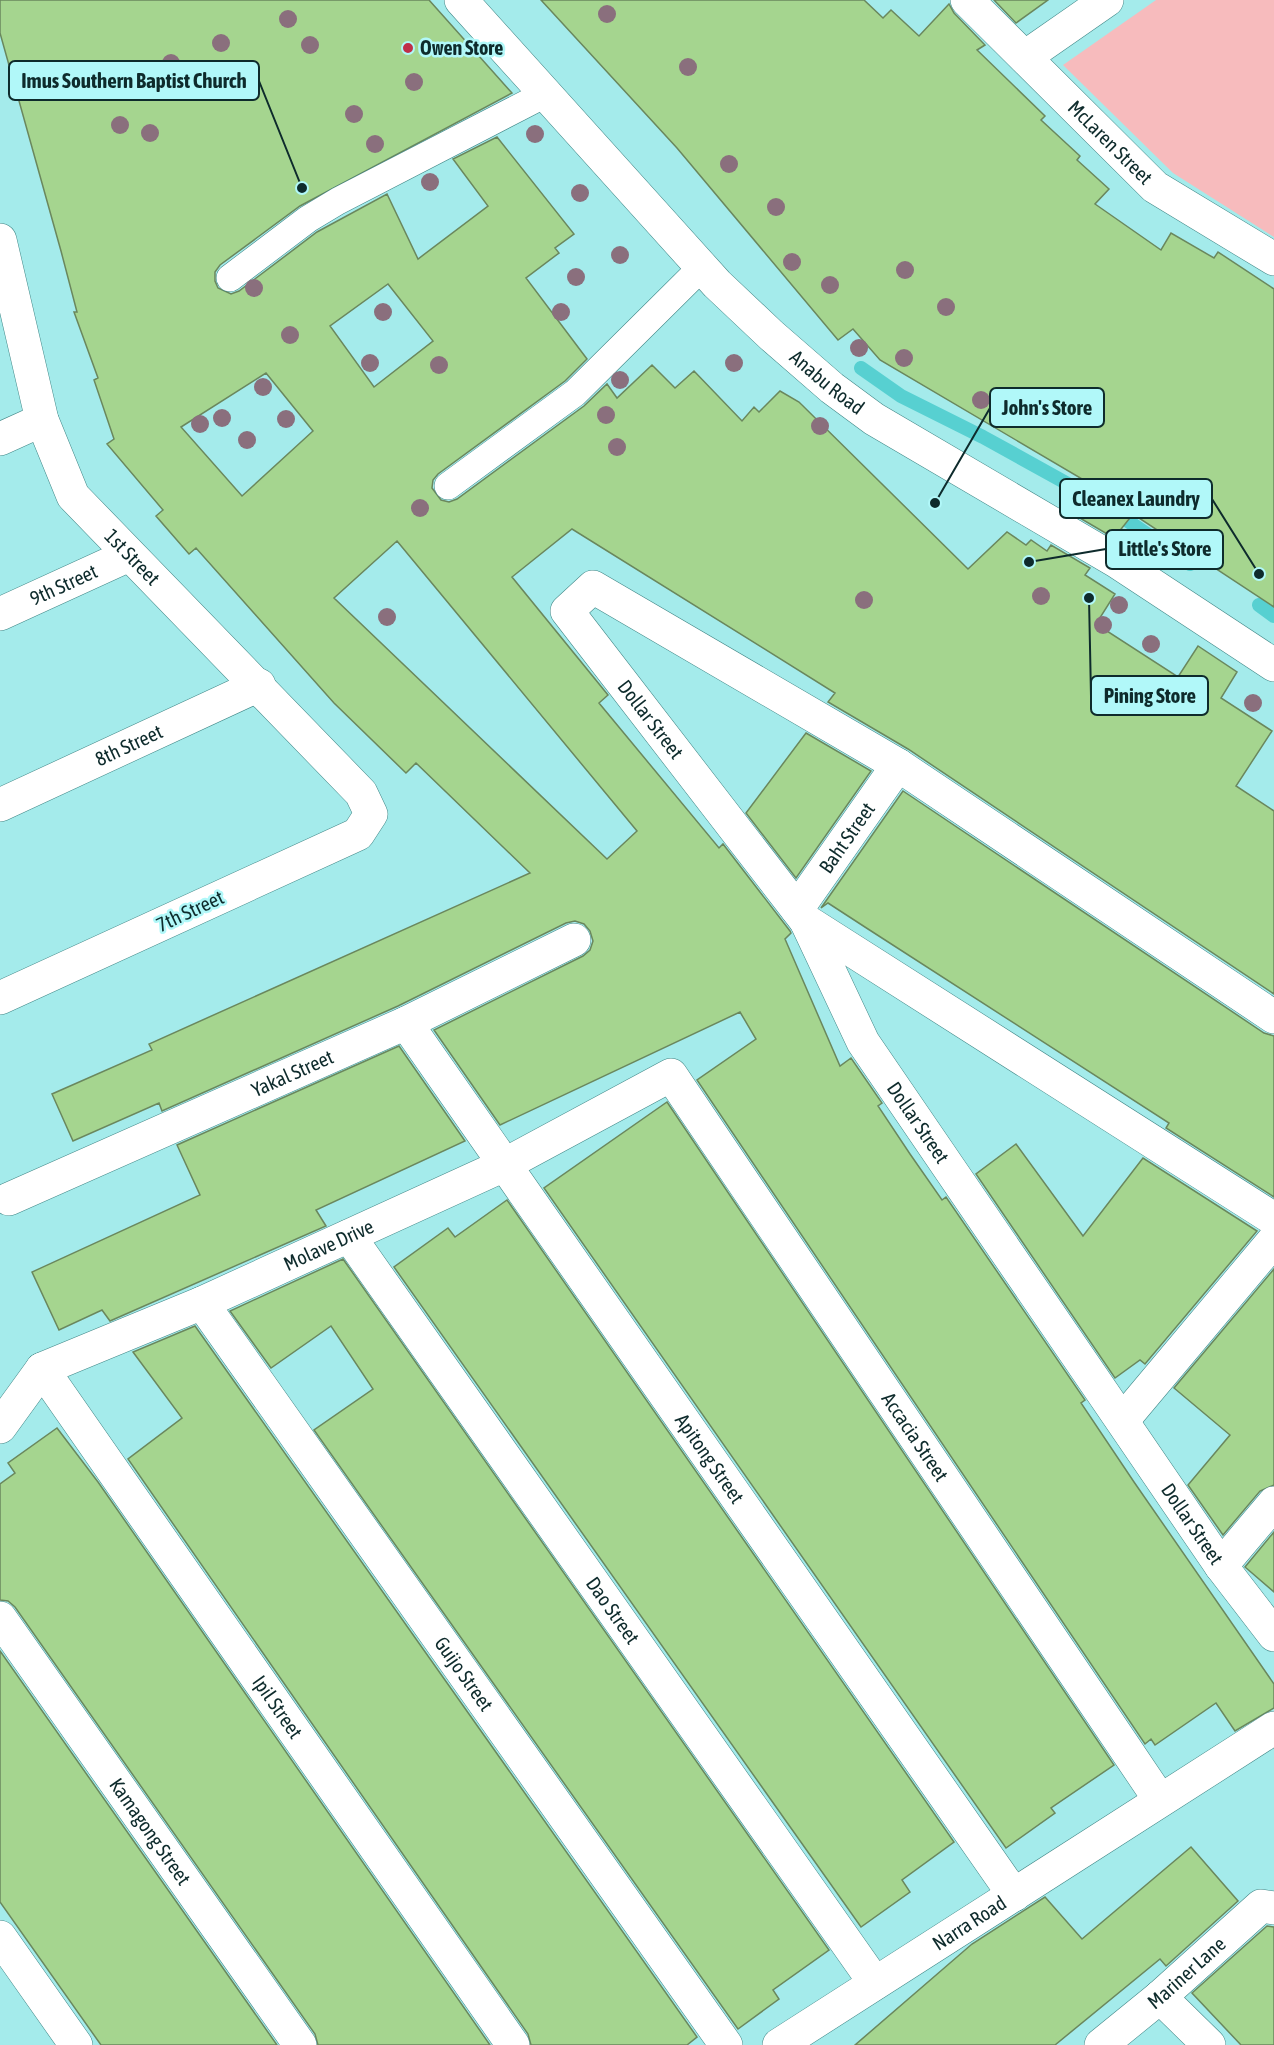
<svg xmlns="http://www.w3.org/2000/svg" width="1274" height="2045" viewBox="0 0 1274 2045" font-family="'Asap Condensed',sans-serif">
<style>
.green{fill:#f7bbbd}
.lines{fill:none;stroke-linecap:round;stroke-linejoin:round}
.stream{stroke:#57d0d1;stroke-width:14}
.building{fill:#a5d58f;stroke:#6a875d;stroke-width:1.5;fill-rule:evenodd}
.service-casing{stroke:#418787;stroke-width:28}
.minor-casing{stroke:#418787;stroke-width:34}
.tertiary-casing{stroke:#418787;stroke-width:34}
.path{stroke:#70a8a8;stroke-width:4;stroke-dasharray:4.5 4.5;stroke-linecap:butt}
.service{stroke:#fff;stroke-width:27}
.minor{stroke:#fff;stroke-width:33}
.tertiary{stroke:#fff;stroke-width:33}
.tree{fill:#8a6f7d}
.poi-dot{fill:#bf2f48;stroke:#b1f8f9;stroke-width:2}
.labels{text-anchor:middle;stroke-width:5;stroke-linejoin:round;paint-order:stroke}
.poi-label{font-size:20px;font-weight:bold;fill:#0e2b2c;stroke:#b1f8f9;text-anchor:start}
.street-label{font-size:20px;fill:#0e2b2c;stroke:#b1f8f9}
.leader{fill:none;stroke:#0e2b2c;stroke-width:2}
.callout-dot{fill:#0e2b2c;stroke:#b1f8f9;stroke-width:2}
.callout{fill:#b1f8f9;stroke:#0e2b2c;stroke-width:2}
.callout-label{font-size:21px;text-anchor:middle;font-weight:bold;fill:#0e2b2c}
</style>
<rect width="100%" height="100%" fill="#a4ebeb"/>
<!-- green -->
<path class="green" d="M1156 0H1274V237L1173 173 1063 65Z"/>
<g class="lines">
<!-- stream -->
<g class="stream">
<path d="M861 368 901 396 983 437 1086 494"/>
<path d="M1128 521 1190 564"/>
<path d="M1259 605 1274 616"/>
</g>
</g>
<!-- building -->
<g class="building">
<path d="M0 0H429L512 93 300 206 220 265 215 272V281L218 288 231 294 239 291 317 232 387 194 418 259 488 206 453 159 497 137 574 234 555 248 559 253 526 278 587 359 565 381 438 474 433 480 432 488 441 500 449 502 457 499 584 406 607 384 617 398 652 365 675 388 694 371 742 421 754 407 759 412 780 391 799 402 968 569 1007 532 1026 545 1031 540 1047 551 1051 545 1090 568 1085 575 1115 594 1096 624 1178 677 1198 646 1237 672 1221 698 1272 731 1236 786 1274 811V994L908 749 828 702 835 693 572 529 512 577 608 695 599 703 719 848 723 844 790 931 791 933 785 939 840 1066 851 1058 882 1103 878 1106 910 1154 942 1200 946 1197 1085 1400 1081 1403 1134 1482 1274 1684V1708L1235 1731 1216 1703 1155 1745 1151 1739 1145 1744 697 1080 756 1039 740 1012 500 1125 434 1030 583 956 590 950 593 941 590 931 584 924 575 921 566 923 398 1006 162 1111 159 1103 73 1141 52 1094 152 1050 149 1044 530 873 416 763 406 773 334 703 196 548 189 554 156 516 163 510 107 444 114 439 94 380 98 378 74 312H77L61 251 0 33ZM388 284 433 341 374 387 330 326ZM266 373 313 431 242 496 181 427ZM397 541 637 831 607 859 334 598Z"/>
<path d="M541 0H864L883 18 891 10 919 36 949 4 954 13 985 45 977 50 1045 116 1041 120 1080 156 1077 160 1109 189 1095 204 1161 250 1171 233 1214 258 1218 252 1274 289V607L1133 514 1114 538 1073 514 1094 486 880 360 853 329 838 340 677 148Z"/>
<path d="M994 0H1048L1016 23Z"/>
<path d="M806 733 871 771 796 878 746 813Z"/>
<path d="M903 791 1264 1033 1274 1036V1197L1166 1128 1169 1123 868 929 828 903 821 908Z"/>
<path d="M399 1046 465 1141 316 1210 326 1226 110 1321 102 1310 59 1330 32 1272 200 1195 177 1145Z"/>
<path d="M667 1102 1114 1765 1051 1808 1055 1813 1006 1848 544 1188Z"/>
<path d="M1016 1144 1083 1236 1143 1158 1257 1231 1145 1364 1140 1360 1115 1378 976 1174Z"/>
<path d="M507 1200 954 1842 902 1880 910 1892 861 1927 394 1267 448 1228 455 1237Z"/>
<path d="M343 1259 829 1950 773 1990 779 1999 738 2029 314 1430 373 1389 331 1326 271 1368 230 1311Z"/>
<path d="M1274 1269V1485L1260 1491 1223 1535 1188 1485 1230 1435 1174 1388Z"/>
<path d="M195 1326 697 2037 687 2045H531L528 2034 128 1459 182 1418 133 1352Z"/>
<path d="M57 1428 98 1482 490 2045H318L315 2034 15 1607 8 1601 0 1600V1484L15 1473 8 1463Z"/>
<path d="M1274 1532V1592L1245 1567Z"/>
<path d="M0 1651 277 2045H101L0 1902Z"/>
<path d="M1191 1847 1238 1901 1166 1966 1160 1959 1055 2045H855L972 1944 1045 1897 1082 1939Z"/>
<path d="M1267 1926 1274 1927V2045H1241L1192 1993Z"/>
</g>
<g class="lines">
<!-- service casing -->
<g class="service-casing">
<g id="service">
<path d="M230 278 308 219 338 201 547 93"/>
<path d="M448 486 575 393 702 267"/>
</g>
</g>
<!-- minor casing -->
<g class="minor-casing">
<g id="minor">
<path id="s1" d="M967 0 1155 187 1274 259"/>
<path d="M1025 57 1107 0"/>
<path id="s2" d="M0 240 42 420 73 496 361 793 371 814 358 834 0 998"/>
<path d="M0 439 42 420"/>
<path id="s3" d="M0 614 129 555"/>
<path id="s4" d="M0 805 259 685"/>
<path id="s5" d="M797 909 898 765"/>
<path d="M806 921 1274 1219"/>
<path id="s6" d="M1274 1017 898 765 593 587 567 611 806 921 863 1042 1221 1566 1274 1635"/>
<path id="s7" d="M406 1023 1014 1895"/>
<path id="s8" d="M9 1199 406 1023 574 940"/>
<path id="s9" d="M349 1236 875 1983"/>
<path id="s10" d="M202 1303 726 2045"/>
<path id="s11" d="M42 1369 513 2045"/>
<path d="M1123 1420 1274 1240"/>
<path id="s12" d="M0 1427 42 1369 202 1303 504 1165 671 1075 1160 1800"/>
<path d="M1221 1566 1274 1503"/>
<path id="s13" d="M0 1618 300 2045"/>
<path d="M0 1937 76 2045"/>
<path d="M1160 1997 1209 2045"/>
<path id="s14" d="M779 2045 1274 1728"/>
<path id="s15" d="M1101 2045 1160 1997 1261 1906 1274 1908"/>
</g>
</g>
<!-- tertiary casing -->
<g class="tertiary-casing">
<g id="tertiary">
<path id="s16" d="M461 0 717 284 771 335 832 388 874 419 1116 561 1274 665"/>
</g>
</g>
<!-- path -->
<path class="path" d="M1160 543 1166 535"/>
<!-- service -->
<use href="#service" class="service"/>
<!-- minor -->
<use href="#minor" class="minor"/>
<!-- tertiary -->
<use href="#tertiary" class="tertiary"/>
</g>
<!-- trees -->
<g class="tree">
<circle cx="607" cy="14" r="9"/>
<circle cx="288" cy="19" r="9"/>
<circle cx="221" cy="43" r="9"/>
<circle cx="310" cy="45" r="9"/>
<circle cx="171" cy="63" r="9"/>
<circle cx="688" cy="67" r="9"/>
<circle cx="414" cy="82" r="9"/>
<circle cx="143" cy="92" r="9"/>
<circle cx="354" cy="114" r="9"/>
<circle cx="120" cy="125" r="9"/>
<circle cx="150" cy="133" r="9"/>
<circle cx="535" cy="134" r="9"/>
<circle cx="375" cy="144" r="9"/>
<circle cx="729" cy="164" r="9"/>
<circle cx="430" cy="182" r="9"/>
<circle cx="580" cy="193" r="9"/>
<circle cx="776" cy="207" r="9"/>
<circle cx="620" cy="255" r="9"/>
<circle cx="792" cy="262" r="9"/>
<circle cx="905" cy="270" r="9"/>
<circle cx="576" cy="277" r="9"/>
<circle cx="830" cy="285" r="9"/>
<circle cx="254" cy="288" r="9"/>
<circle cx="946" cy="307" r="9"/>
<circle cx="383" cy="312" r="9"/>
<circle cx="561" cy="312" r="9"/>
<circle cx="290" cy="335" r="9"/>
<circle cx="859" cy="348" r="9"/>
<circle cx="904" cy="358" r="9"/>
<circle cx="370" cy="363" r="9"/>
<circle cx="734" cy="363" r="9"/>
<circle cx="439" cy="365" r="9"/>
<circle cx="620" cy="380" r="9"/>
<circle cx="263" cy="387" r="9"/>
<circle cx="981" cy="400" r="9"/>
<circle cx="606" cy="415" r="9"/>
<circle cx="222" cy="418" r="9"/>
<circle cx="286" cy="419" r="9"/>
<circle cx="200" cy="424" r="9"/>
<circle cx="820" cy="426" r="9"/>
<circle cx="247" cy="440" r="9"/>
<circle cx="617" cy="447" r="9"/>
<circle cx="420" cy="508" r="9"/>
<circle cx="1041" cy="596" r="9"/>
<circle cx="864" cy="600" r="9"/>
<circle cx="1119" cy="605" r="9"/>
<circle cx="387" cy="617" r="9"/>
<circle cx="1103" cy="625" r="9"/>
<circle cx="1151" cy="644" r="9"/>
<circle cx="1253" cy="703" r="9"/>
</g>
<!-- markers -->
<circle class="poi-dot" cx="408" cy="48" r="6"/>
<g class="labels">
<!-- poi labels -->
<g class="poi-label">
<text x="420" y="55">Owen Store</text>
</g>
<!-- street labels -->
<g class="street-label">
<text dy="7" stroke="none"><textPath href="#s1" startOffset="202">McLaren Street</textPath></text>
<text dy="7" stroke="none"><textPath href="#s16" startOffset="530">Anabu Road</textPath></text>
<text dy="7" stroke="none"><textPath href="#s2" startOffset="352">1st Street</textPath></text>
<text dy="7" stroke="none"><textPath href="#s3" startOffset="70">9th Street</textPath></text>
<text dy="7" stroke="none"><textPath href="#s6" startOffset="978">Dollar Street</textPath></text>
<text dy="7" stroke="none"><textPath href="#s4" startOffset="142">8th Street</textPath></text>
<text dy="7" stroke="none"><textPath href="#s5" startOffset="87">Baht Street</textPath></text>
<text transform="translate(190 911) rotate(-25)" y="7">7th Street</text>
<text dy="7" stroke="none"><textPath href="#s8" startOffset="310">Yakal Street</textPath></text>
<text dy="7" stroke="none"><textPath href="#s6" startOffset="1464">Dollar Street</textPath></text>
<text dy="7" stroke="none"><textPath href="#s12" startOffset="384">Molave Drive</textPath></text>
<text dy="7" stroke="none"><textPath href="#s12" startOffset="1203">Accacia Street</textPath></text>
<text dy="7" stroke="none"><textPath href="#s7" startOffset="531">Apitong Street</textPath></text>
<text dy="7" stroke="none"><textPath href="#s6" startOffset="1950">Dollar Street</textPath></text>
<text dy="7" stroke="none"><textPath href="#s9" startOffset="458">Dao Street</textPath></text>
<text dy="7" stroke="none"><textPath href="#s10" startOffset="454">Guijo Street</textPath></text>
<text dy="7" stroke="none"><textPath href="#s11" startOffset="412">Ipil Street</textPath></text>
<text dy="7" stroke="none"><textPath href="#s13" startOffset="261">Kamagong Street</textPath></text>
<text dy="7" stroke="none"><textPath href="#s14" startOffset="226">Narra Road</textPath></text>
<text dy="7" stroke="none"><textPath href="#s15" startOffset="112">Mariner Lane</textPath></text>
</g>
</g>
<!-- callouts -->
<path class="leader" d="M302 188L259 81M935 503L990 408M1259 574L1212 499M1029 562L1106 549M1089 598L1091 696"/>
<g class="callout-dot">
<circle cx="302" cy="188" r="6"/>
<circle cx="935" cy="503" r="6"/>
<circle cx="1259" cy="574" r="6"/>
<circle cx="1029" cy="562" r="6"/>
<circle cx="1089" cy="598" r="6"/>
</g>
<g class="callout">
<rect x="9" y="61" width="250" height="39" rx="6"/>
<rect x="990" y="388" width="114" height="39" rx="6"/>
<rect x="1060" y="479" width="152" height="39" rx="6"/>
<rect x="1106" y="530" width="117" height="39" rx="6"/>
<rect x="1091" y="676" width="117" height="39" rx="6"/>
</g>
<g class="callout-label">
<text x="134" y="88">Imus Southern Baptist Church</text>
<text x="1047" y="415">John's Store</text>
<text x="1136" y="506">Cleanex Laundry</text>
<text x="1165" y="556">Little's Store</text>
<text x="1150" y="703">Pining Store</text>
</g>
</svg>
